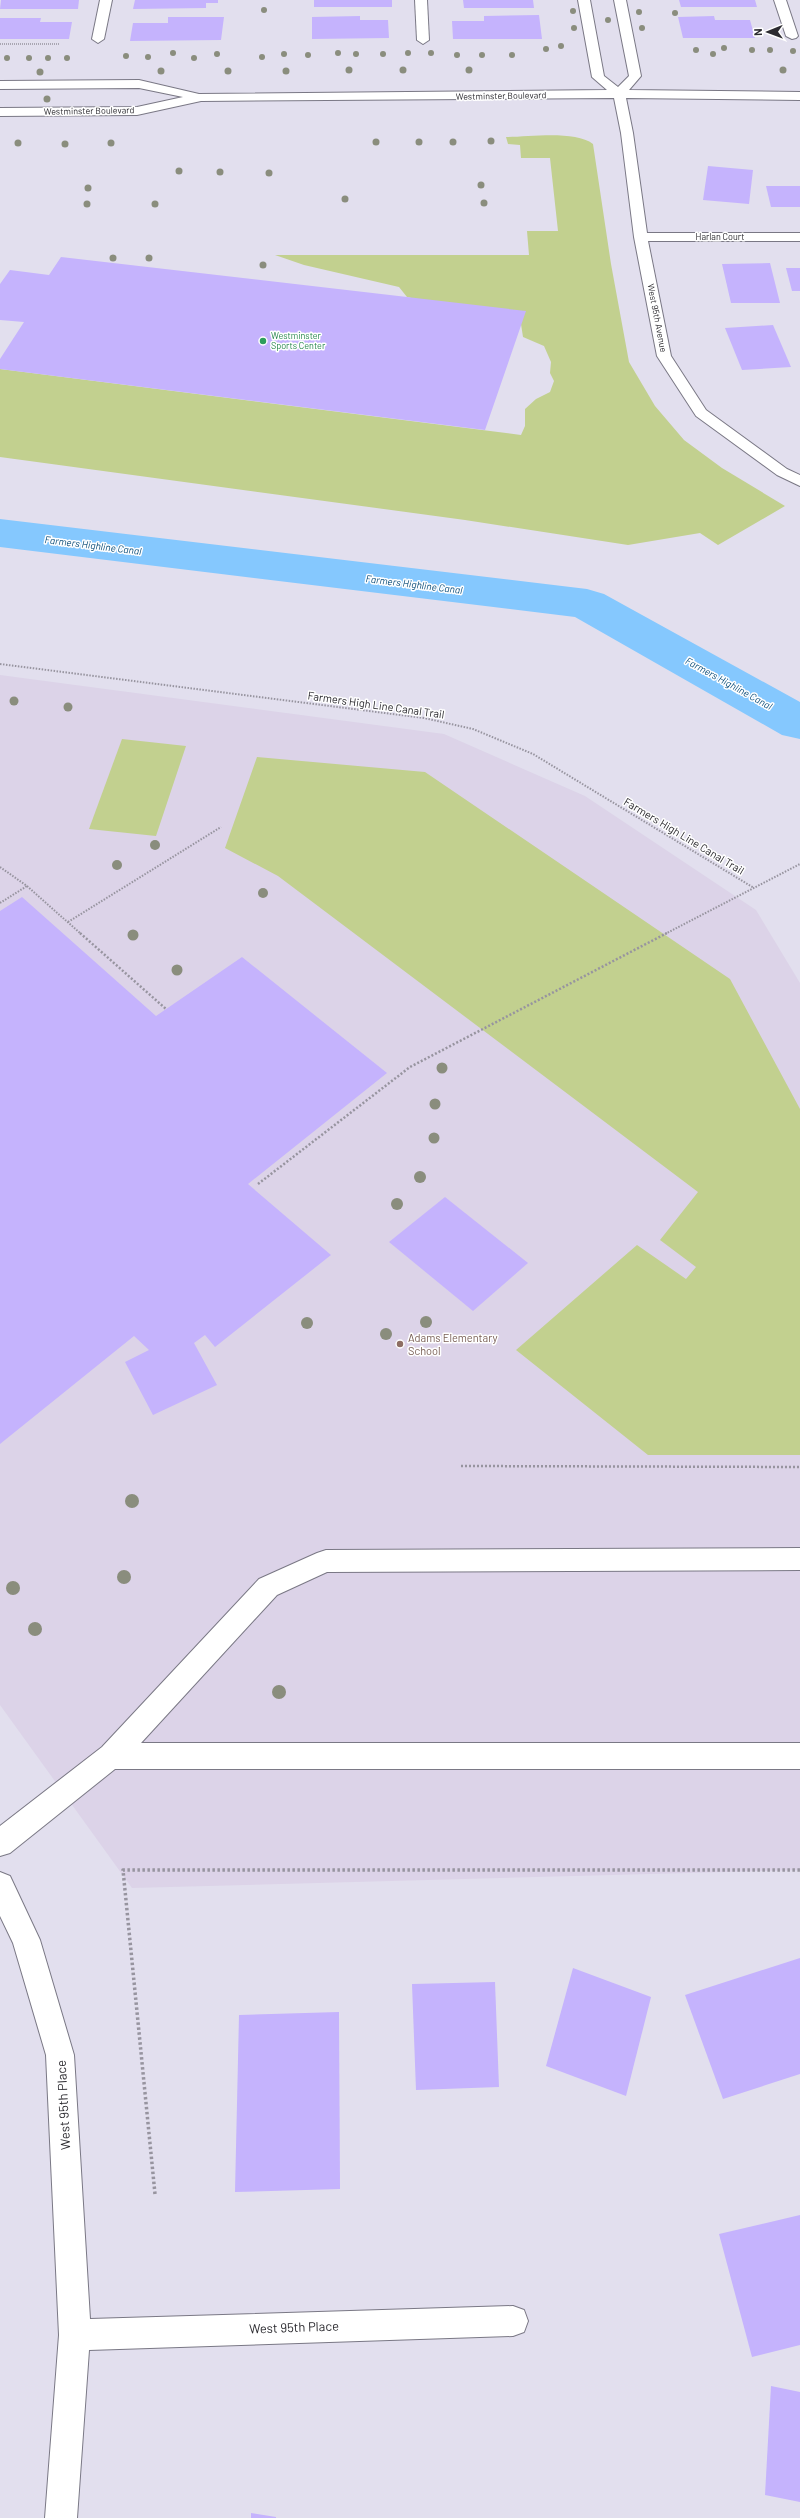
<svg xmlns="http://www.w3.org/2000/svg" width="800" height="2518" viewBox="0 0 800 2518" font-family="Barlow,sans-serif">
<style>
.education{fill:#dcd3e8}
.green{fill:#c2d08f}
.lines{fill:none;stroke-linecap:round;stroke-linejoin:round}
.canal{fill:#85c8fe;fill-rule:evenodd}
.building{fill:#c5b3fd}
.minor-casing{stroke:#7a7885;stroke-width:2}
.path-far3{stroke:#97949f;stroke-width:1.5;stroke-dasharray:1 1;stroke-linecap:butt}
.path-far2{stroke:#97949f;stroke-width:2;stroke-dasharray:1.5 1.5;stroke-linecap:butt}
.path-far1{stroke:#97949f;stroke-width:2.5;stroke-dasharray:2 2;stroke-linecap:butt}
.path{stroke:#97949f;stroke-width:3.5;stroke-dasharray:2.5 2.5;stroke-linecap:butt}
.minor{fill:#fff;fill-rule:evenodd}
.tree{fill:#8a8d7d}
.leisure-dot{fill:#2e9e5b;stroke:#fff;stroke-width:1.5}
.education-dot{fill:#8d6e63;stroke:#fff;stroke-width:1.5}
.labels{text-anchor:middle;stroke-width:3;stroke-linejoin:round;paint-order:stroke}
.far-street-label{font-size:9px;fill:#2c2b30;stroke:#fff}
.far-leisure-label{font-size:9px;fill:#27864d;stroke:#fff;text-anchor:start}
.far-water-label{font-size:10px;font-style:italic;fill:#0c4e7a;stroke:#fff}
.street-label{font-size:11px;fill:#2c2b30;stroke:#fff}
.education-label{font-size:11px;fill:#785e54;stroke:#fff;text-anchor:start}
.near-street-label{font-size:13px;fill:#2c2b30;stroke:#fff}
</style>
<rect width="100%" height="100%" fill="#e2dfee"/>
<!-- education -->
<path class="education" d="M0 675 444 734 585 796 756 910 800 983V1870L132 1888 0 1705Z"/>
<!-- green -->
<g class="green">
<path d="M506 137C529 137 575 130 593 144L611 264 629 362 655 406 684 440 722 468 785 506 718 545 700 533 628 545 465 520 0 457V369L521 435 525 426V409L536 399 550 392 554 381 550 373 551 362 544 346 523 337 521 324 407 297 399 287 304 265 275 255H529L527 231H558L550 158H521L520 145 508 144Z"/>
<path d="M122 739 186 746 156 836 89 829Z"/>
<path d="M257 757 425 772 730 979 800 1109V1455H648L516 1350 637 1245 686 1279 696 1267 660 1240 698 1192 278 876 225 848Z"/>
</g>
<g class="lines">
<!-- canal -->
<path class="canal" d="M0 519 587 589 604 594 800 702V739L782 735 575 617 0 547Z"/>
</g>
<!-- building -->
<g class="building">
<path d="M1 0H79L78 9H0Z"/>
<path d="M135 0H218V3H206V8L133 9Z"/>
<rect x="314" y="0" width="78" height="7"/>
<path d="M463 0H533L534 8H464Z"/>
<path d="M679 0H755L757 7H681Z"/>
<path d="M539 15 542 39H453L452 21H484V16Z"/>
<path d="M360 16V20H388L389 38 312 39V17Z"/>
<path d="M714 16 715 20H750L755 38H683L678 17Z"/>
<path d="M168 17H224L221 40 130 41 133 23H168Z"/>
<path d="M0 18H41L40 22H72L69 39H0Z"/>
<path d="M708 166 753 170 749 204 703 200Z"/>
<path d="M766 186H800V207H771Z"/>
<path d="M61 257 407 297 526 311 485 430 0 369V359L24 322 0 320V284L10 270 49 275Z"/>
<path d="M770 263 780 303H731L722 264Z"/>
<path d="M786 268H800V291H792Z"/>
<path d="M773 325 791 367 742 370 725 328Z"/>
<path d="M22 897 156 1016 242 957 387 1073 248 1184 331 1255 215 1347 205 1335 194 1343 217 1385 153 1415 125 1362 149 1350 134 1336 0 1444V911Z"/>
<path d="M445 1197 528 1263 473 1311 389 1242Z"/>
<path d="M800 1958V2074L723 2099 685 1995Z"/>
<path d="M573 1968 651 1997 626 2096 546 2066Z"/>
<path d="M495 1982 499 2087 416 2090 412 1984Z"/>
<path d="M339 2012 340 2189 235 2192 239 2015Z"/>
<path d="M800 2215V2345L752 2357 719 2234Z"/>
<path d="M771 2386 800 2392V2502L765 2495Z"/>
<path d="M251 2513 276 2517V2518H251Z"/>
</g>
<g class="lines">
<!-- minor casing -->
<g class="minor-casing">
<g id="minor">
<path d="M100 0H112L104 39 98 43 92 39Z"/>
<path d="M415 0H427L429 40 423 44 417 40Z"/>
<path d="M578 0H590L604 76 618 87 629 76 614 0H626L641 76 629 90 800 92V100L626 98 633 133 647 233H800V241H648L671 356 706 410 787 469 800 475V486L777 475 696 416 657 356 634 237 621 133 614 98 201 101 137 115 0 116V108L137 107 183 97 139 88 0 89V81L139 80 199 94 607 90 592 77Z"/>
<path d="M774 0H786L798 36 796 38 792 39 786 36Z"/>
<path d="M800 1548V1570L327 1572 277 1595 141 1743H800V1769H115L10 1853 0 1856V1826L102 1747 259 1579 317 1553 326 1550Z"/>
<path d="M0 1872 10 1876 40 1940 74 2055 90 2319 513 2306 524 2310 528 2321 524 2332 513 2336 89 2350 77 2518H45L59 2335 46 2055 13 1943 0 1916Z"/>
</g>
</g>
<!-- path-far3 -->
<path class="path-far3" d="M0 44H59"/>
<!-- path-far2 -->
<g class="path-far2">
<path d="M0 664 424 718 473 729 533 754 754 888"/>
<path d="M0 867 27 886 81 934"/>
<path d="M0 903 27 886"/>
<path d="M68 922 221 827"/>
<path d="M665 934 800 864"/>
</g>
<!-- path-far1 -->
<g class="path-far1">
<path d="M80 933 166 1009"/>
<path d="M258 1184 410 1067 667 933"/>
<path d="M461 1466 800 1467"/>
</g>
<!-- path -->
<path class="path" d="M155 2194 123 1870H800"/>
<!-- minor -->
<use href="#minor" class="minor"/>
</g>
<!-- trees -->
<g class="tree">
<circle cx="264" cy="10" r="3"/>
<circle cx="573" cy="11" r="3"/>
<circle cx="639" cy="12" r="3"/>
<circle cx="675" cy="13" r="3"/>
<circle cx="608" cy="20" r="3"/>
<circle cx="574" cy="28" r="3"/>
<circle cx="642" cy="28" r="3"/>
<circle cx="561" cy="46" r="3"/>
<circle cx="724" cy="48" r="3"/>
<circle cx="546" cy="49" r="3"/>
<circle cx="696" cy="50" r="3"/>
<circle cx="752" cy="50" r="3"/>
<circle cx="770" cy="50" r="3"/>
<circle cx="793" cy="51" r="3"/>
<circle cx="173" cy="53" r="3"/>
<circle cx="338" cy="53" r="3"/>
<circle cx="408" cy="53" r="3"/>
<circle cx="431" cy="53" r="3"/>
<circle cx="217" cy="54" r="3"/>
<circle cx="284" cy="54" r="3"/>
<circle cx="356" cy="54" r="3"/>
<circle cx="383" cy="54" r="3"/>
<circle cx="713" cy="54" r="3"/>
<circle cx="308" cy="55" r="3"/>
<circle cx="457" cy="55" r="3"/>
<circle cx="482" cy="55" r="3"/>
<circle cx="512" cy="55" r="3"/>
<circle cx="126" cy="56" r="3"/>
<circle cx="148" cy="57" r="3"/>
<circle cx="262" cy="57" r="3"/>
<circle cx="7" cy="58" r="3"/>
<circle cx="29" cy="58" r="3"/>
<circle cx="48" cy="58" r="3"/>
<circle cx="67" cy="58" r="3"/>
<circle cx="194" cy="58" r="3"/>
<circle cx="349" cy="70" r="3.5"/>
<circle cx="403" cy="70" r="3.5"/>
<circle cx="469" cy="70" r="3.5"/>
<circle cx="783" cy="70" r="3.5"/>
<circle cx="161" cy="71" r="3.5"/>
<circle cx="228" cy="71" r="3.5"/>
<circle cx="286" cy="71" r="3.5"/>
<circle cx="40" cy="72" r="3.5"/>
<circle cx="47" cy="99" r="3.5"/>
<circle cx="491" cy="141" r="3.5"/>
<circle cx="376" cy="142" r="3.5"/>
<circle cx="419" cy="142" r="3.5"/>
<circle cx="453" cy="142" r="3.5"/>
<circle cx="18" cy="143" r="3.5"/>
<circle cx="111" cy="143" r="3.5"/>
<circle cx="65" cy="144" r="3.5"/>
<circle cx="179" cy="171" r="3.5"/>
<circle cx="220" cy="172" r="3.5"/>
<circle cx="269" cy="173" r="3.5"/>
<circle cx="481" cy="185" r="3.5"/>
<circle cx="88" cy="188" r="3.5"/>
<circle cx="345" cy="199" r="3.5"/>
<circle cx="484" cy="203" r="3.5"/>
<circle cx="87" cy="204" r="3.5"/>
<circle cx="155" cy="204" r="3.5"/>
<circle cx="113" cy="258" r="3.5"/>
<circle cx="149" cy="258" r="3.5"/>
<circle cx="263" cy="265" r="3.5"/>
<circle cx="14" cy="701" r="4.5"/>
<circle cx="68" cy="707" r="4.5"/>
<circle cx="155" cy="845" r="5"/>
<circle cx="117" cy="865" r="5"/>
<circle cx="263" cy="893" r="5"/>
<circle cx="133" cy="935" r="5.5"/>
<circle cx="177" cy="970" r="5.5"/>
<circle cx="442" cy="1068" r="5.5"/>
<circle cx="435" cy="1104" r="5.5"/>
<circle cx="434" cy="1138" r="5.5"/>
<circle cx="420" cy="1177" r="6"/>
<circle cx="397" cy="1204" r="6"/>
<circle cx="426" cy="1322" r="6"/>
<circle cx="307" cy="1323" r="6"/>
<circle cx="386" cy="1334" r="6"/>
<circle cx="132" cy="1501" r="7"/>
<circle cx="124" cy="1577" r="7"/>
<circle cx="13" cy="1588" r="7"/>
<circle cx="35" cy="1629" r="7"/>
<circle cx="279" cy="1692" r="7"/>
</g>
<!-- markers -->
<circle class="leisure-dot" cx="263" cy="341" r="4"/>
<circle class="education-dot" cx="400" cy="1344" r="4"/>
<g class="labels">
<!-- far-street labels -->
<g class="far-street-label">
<text transform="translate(501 96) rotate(-1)" y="3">Westminster Boulevard</text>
<text transform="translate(89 111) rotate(-1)" y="3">Westminster Boulevard</text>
<text x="720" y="240">Harlan Court</text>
<text transform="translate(657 318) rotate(79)" y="3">West 95th Avenue</text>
</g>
<!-- far-leisure labels -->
<g class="far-leisure-label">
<text x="271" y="339">Westminster<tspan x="271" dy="10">Sports Center</tspan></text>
</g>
<!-- far-water labels -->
<g class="far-water-label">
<text transform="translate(93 545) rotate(7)" y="4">Farmers Highline Canal</text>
<text transform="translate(414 584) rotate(7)" y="4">Farmers Highline Canal</text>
<text transform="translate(729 683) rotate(29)" y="4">Farmers Highline Canal</text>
</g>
<!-- street labels -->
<g class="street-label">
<text transform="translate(376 705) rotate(8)" y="4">Farmers High Line Canal Trail</text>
<text transform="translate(684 836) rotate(31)" y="4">Farmers High Line Canal Trail</text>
</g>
<!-- education labels -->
<g class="education-label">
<text x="408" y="1342">Adams Elementary<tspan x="408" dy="13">School</tspan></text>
</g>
<!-- near-street labels -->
<g class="near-street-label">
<text transform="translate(63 2105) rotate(-93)" y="5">West 95th Place</text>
<text transform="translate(294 2327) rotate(-2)" y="5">West 95th Place</text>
</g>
</g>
<!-- north arrow -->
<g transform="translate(768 32) rotate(269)" stroke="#ffffff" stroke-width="3" paint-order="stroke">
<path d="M0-3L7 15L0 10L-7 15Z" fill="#2c2b30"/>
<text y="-6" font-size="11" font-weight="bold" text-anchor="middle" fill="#2c2b30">N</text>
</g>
</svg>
